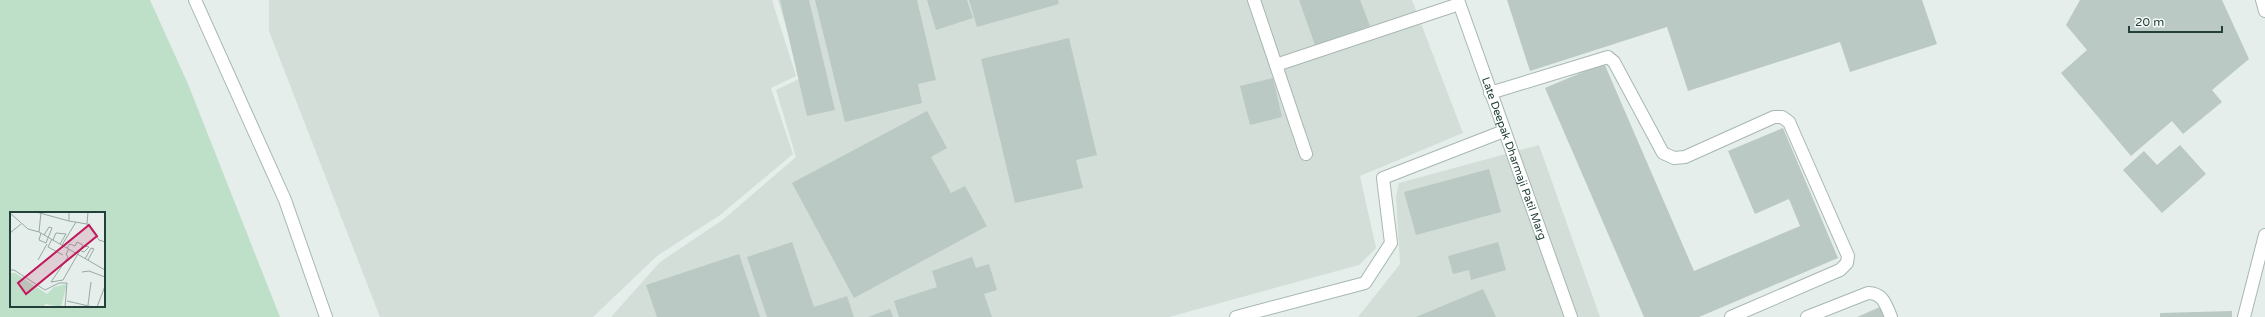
<svg xmlns="http://www.w3.org/2000/svg" width="2265" height="317" viewBox="0 0 2265 317" font-family="'Varela Round',sans-serif">
<style>
.built{fill:#d3ded9}
.green{fill:#bedfc8;fill-rule:evenodd}
.building{fill:#bac9c3}
.lines{fill:none;stroke-linecap:round;stroke-linejoin:round}
.service-casing{stroke:#a7b7b2;stroke-width:14}
.minor-casing{stroke:#a7b7b2;stroke-width:14}
.tertiary-casing{stroke:#a7b7b2;stroke-width:14}
.service{stroke:#fff;stroke-width:12}
.minor{stroke:#fff;stroke-width:12}
.tertiary{stroke:#fff;stroke-width:12}
.labels{text-anchor:middle;stroke-width:3;stroke-linejoin:round;paint-order:stroke}
.street-label{font-size:11px;fill:#23413a;stroke:#f6faf8}
.inset-road{fill:none;stroke:#97a9a4;stroke-width:1}
.view{fill:#c2185b;fill-opacity:0.15;stroke:#c2185b;stroke-width:2}
.inset-edge{fill:none;stroke:#23413a;stroke-width:2}
</style>
<rect width="100%" height="100%" fill="#e5eeea"/>
<!-- built -->
<g class="built">
<path d="M269 0H772L796 76 771 88 793 154 720 215 657 256 593 317H380L269 31Z"/>
<path d="M778 0H1412L1463 133 1360 176 1376 248 1359 265 1169 317H611L660 262 724 219 796 157 776 90 801 78Z"/>
<path d="M1539 145 1600 317H1358L1400 264 1396 197 1399 183Z"/>
</g>
<!-- green -->
<path class="green" d="M0 0H150L188 84 280 317H0ZM11 213H104V306H11Z"/>
<!-- building -->
<g class="building">
<path d="M780 0H809L835 110 807 116Z"/>
<path d="M815 0H917L936 80 918 84 922 103 845 122Z"/>
<path d="M927 0H967L973 18 936 30Z"/>
<path d="M969 0H1058L1059 4 977 27Z"/>
<path d="M1299 0H1360L1370 26 1315 45Z"/>
<path d="M1507 0H1922L1937 44 1850 72 1840 42 1688 91 1667 27 1530 71Z"/>
<path d="M2080 0H2222L2249 59 2212 90 2222 102 2183 134 2172 121 2131 156 2061 73 2087 50 2066 25Z"/>
<path d="M1069 38 1097 155 1076 160 1083 188 1015 203 981 59Z"/>
<path d="M1604 63 1694 271 1800 226 1789 199 1755 214 1728 151 1783 128 1838 258 1699 317H1644L1545 88Z"/>
<path d="M1273 78 1282 117 1250 125 1240 86Z"/>
<path d="M927 111 947 148 931 157 951 193 965 186 987 226 854 298 792 183Z"/>
<path d="M2180 145 2206 174 2162 213 2123 170 2144 151 2157 165Z"/>
<path d="M1489 169 1501 212 1416 235 1404 192Z"/>
<path d="M792 242 814 307 847 296 854 317H767L747 257Z"/>
<path d="M1498 242 1506 270 1471 280 1469 270 1453 274 1448 256Z"/>
<path d="M739 254 760 317H657L646 285Z"/>
<path d="M972 257 976 268 989 264 997 290 984 294 992 317H899L894 301 937 287 932 271Z"/>
<path d="M1483 289 1496 317H1416Z"/>
<path d="M1880 307 1884 317H1857Z"/>
<path d="M890 309 893 317H868Z"/>
<path d="M2232 311V317H2160V313Z"/>
</g>
<g class="lines">
<!-- service casing -->
<g class="service-casing">
<path id="service" d="M1236 317 1365 283 1391 243 1383 178 1504 131"/>
</g>
<!-- minor casing -->
<g class="minor-casing">
<g id="minor">
<path d="M195 0 285 200 326 317"/>
<path d="M1254 0 1306 154"/>
<path id="s1" d="M1458 0 1571 317"/>
<path d="M1276 65 1459 4"/>
<path d="M1490 93 1608 57 1614 62 1663 153 1674 158 1685 157 1774 117H1782L1789 122 1848 256 1847 263 1840 270 1731 317"/>
<path d="M1807 317 1868 293C1883 293 1886 305 1891 317"/>
</g>
</g>
<!-- tertiary casing -->
<g class="tertiary-casing">
<g id="tertiary">
<path d="M2262 0 2265 11"/>
<path d="M2244 317 2265 235"/>
</g>
</g>
<!-- service -->
<use href="#service" class="service"/>
<!-- minor -->
<use href="#minor" class="minor"/>
<!-- tertiary -->
<use href="#tertiary" class="tertiary"/>
</g>
<g class="labels">
<!-- street labels -->
<g class="street-label">
<text dy="4" stroke="none"><textPath href="#s1" startOffset="168">Late Deepak Dharmaji Patil Marg</textPath></text>
</g>
</g>
<!-- overview -->
<g transform="translate(10 212)">
<rect width="95" height="95" fill="#e5eeea"/>
<path d="M0 61H5L37 82 44 75 57 72 51 95 36 92 32 95H0Z" fill="#bedfc8"/>
<path class="inset-road" d="M26 0 59 9M59 0V9L77 12 89 28 95 30M0 1 18 17 29 20 95 58M77 12 78 0M29 20 31 0M0 21 11 12M31 21 29 28 36 31 42 16 39 15 34 23M42 27 38 35 53 43M43 28 46 21 56 22 50 32M52 33 66 10M57 36 60 32 65 34 67 30 73 33 53 68 41 70 58 45 56 42 59 37M71 39 74 40 79 35 74 34M75 47 81 36 84 37 78 48M28 48 37 32M0 58H4L35 78 49 71H57L55 95M72 60 79 59 95 65M57 89 83 95M78 93 81 70M87 95 95 74"/>
<path class="view" d="M79 13 87 24 16 82 8 71Z"/>
<rect width="95" height="95" class="inset-edge"/>
</g>
<!-- scale -->
<path d="M2129 26v6h93v-6" fill="none" stroke="#23413a" stroke-width="2"/>
<text x="2135" y="26" font-size="12" fill="#23413a" stroke="#f6faf8" stroke-width="3" paint-order="stroke">20 m</text>
</svg>
